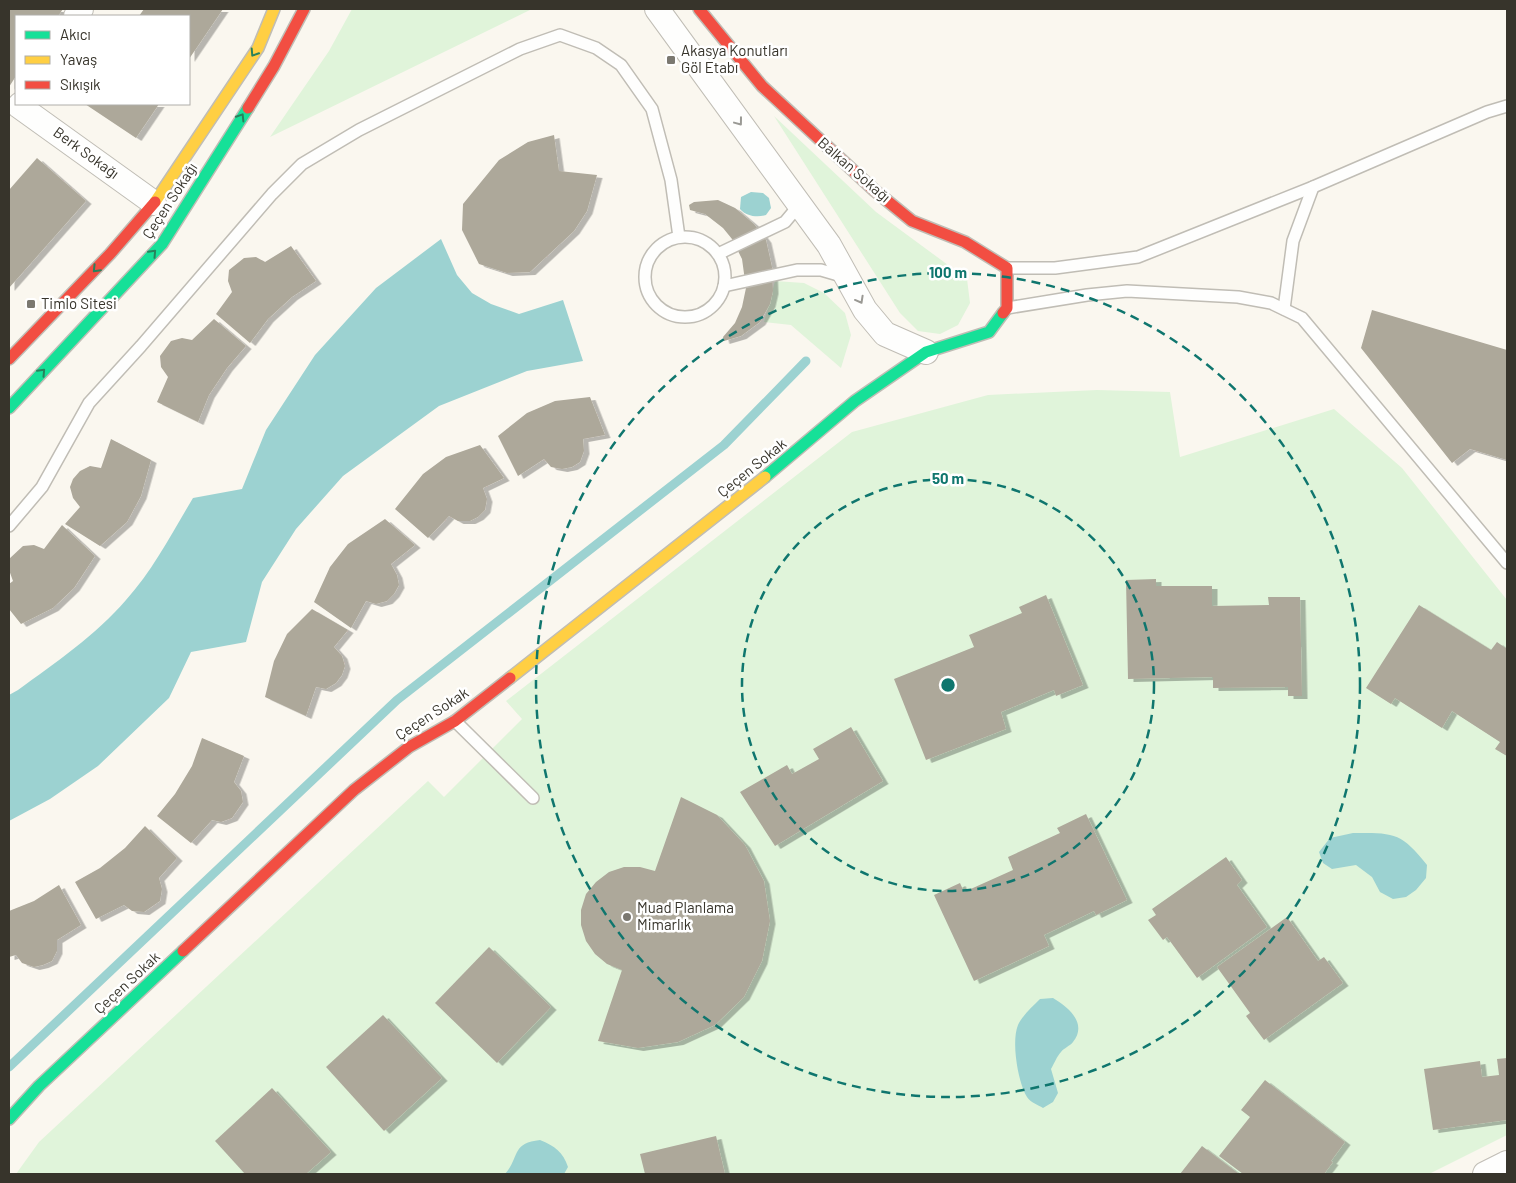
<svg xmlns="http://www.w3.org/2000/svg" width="1516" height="1183" viewBox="0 0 1516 1183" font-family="Barlow,sans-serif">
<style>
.green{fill:#e0f4da}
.water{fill:#9cd2d1}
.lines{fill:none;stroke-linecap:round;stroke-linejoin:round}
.stream{stroke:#9cd2d1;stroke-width:9}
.building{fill:#ada89a;filter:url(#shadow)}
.lane-casing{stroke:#c0bdb5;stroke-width:14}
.street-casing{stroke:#c0bdb5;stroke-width:26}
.fast-casing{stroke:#c0bdb5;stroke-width:14}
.slow-casing{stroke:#c0bdb5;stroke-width:14}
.jam-casing{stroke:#c0bdb5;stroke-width:14}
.lane{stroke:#fefefd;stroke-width:11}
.street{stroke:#fefefd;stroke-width:24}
.fast{stroke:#16e098;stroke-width:11}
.slow{stroke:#ffcf43;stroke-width:11}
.jam{stroke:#f24e42;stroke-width:11}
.oneway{stroke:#28815c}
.oneway2{stroke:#9a9994}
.ring{fill:none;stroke:#0f766e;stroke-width:2.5;stroke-dasharray:9 6}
.poi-dot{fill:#7b7870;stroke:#fff;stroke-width:2}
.labels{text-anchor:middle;stroke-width:5;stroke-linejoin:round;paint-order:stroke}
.poi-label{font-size:15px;fill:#37342b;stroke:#fff;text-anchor:start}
.street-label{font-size:15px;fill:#37342b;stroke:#fff}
.centre{fill:#0f766e;stroke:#fff;stroke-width:2.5}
.ring-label{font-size:15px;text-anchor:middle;font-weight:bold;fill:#0f766e;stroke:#fff;stroke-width:5;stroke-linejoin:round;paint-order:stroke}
</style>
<defs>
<filter id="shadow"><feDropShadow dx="5.5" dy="3" stdDeviation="0" flood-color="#0004"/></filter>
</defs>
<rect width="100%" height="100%" fill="#faf7ef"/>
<!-- green -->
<g class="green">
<path d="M352 9H532L270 137 329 51Z"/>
<path d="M774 116 876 212 967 279 970 303 958 325 940 334 918 331 900 313Z"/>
<path d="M775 281 804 283 824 293 845 313 851 335 841 368 791 325 764 322Z"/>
<path d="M1097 390 1170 392 1180 457 1334 409 1402 468 1507 600V1135L1429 1174H16L39 1142 428 781 444 797 522 719 506 701 852 432 988 395Z"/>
</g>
<!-- water -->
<g class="water">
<path d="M751 192 763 193 769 198 771 208 766 215C757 218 746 216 740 209L741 197Z"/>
<path d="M441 239 457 275 472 293 491 304 519 314 563 300 583 361 527 371 439 406 343 476 296 529 262 582 246 642 191 652 169 698 98 766 50 799 9 821V695L18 690C55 663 96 635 126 600 153 570 172 533 193 498L242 489 266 430 315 355 376 288Z"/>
<path d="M1353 833C1394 833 1401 832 1427 865L1426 878 1416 890 1406 897 1393 899 1380 892 1372 877 1356 865 1332 869 1323 863 1319 852 1330 838Z"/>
<path d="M1053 998C1068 1007 1088 1023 1073 1042 1070 1046 1064 1048 1061 1052 1057 1056 1054 1064 1051 1069L1058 1093 1053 1102 1043 1108C1038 1105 1030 1102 1027 1097 1018 1082 1011 1042 1018 1025 1022 1016 1033 1006 1040 999Z"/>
<path d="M540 1140C555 1146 563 1152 568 1167L564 1174H505C520 1157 511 1143 540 1140Z"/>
</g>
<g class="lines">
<!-- stream -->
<path class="stream" d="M9 1067 397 700 724 445 806 361"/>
</g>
<!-- building -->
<g class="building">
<path d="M9 9H63L58 16H16V76L9 87Z"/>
<path d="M144 9H223L189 59V16H139Z"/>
<path d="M85 104H159L136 138Z"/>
<path d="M554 135 559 171 597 175 587 211 574 231 530 272 507 273 479 264 462 230 463 204 499 160 528 142Z"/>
<path d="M37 158 86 201 9 288V190Z"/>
<path d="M718 200 735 208 754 224 766 240 772 267 773 291 770 304 760 322 741 336 724 341 723 337 735 323 742 307 746 288 742 259 732 239 723 228 705 214 690 210 689 205 694 202Z"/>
<path d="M291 246 316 281 292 297 268 319 250 343 216 314 232 292 228 281 229 270 244 258 256 257 265 262Z"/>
<path d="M1372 310 1507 350V460L1470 449 1452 463 1361 348Z"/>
<path d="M214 319 246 346 227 368 209 395 198 422 157 402 168 377 161 367 160 356 171 341 182 338 192 340Z"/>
<path d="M590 397 605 435 583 439 584 451 580 462 572 467 562 469 551 467 544 459 518 476 498 436 527 413 555 401Z"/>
<path d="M111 439 151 460 141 496 127 522 100 546 65 524 80 507 73 498 70 487 73 479 80 471 90 466 101 468Z"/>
<path d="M480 445 504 478 483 488 487 499 485 510 478 517 470 521H458L449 516 428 538 395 509 423 474 446 457Z"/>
<path d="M385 519 415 545 391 564 397 575 399 585 394 594 387 601 376 604 366 601 351 628 314 602 330 567 348 544Z"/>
<path d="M62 525 95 556 74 588 53 608 21 624 9 609V584L13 581 9 570V559L23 546 34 545 44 549Z"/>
<path d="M1156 579V586H1212V606L1269 605 1268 597H1300L1302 696H1288V687L1213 688V677L1128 679 1126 580Z"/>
<path d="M1046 595 1083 685 1056 696 1054 690 1001 712 1006 729 926 760 894 679 974 647 969 635 1022 613 1019 607Z"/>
<path d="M1419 605 1491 650 1497 642 1507 649V756L1495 749 1500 742 1452 711 1442 728 1395 698 1391 704 1366 688Z"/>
<path d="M312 609 348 630 334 647 342 656 345 666 342 675 336 683 326 689 316 687 306 716 265 697 274 661 287 634Z"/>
<path d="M851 727 883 781 775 846 740 792 787 765 792 774 819 759 813 749Z"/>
<path d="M202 738 244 756 234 782 241 791 243 802 232 818 221 822 212 820 191 843 157 816 175 794 192 766Z"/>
<path d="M681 797 717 815 745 845 764 881 770 921 762 961 744 997 715 1025 678 1042 638 1048 598 1041 622 970 607 964 595 954 586 941 581 925V910L586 894 596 882 609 872 624 867H640L655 871Z"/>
<path d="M1086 814 1127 900 1096 915 1094 911 1044 935 1049 946 974 981 934 895 960 883 964 892 1013 870 1008 857 1060 833 1057 828Z"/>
<path d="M145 826 177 858 159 878 162 889 160 901 144 912 132 911 124 905 96 919 75 882 100 868 125 848Z"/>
<path d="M1226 857 1242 880 1237 885 1267 927 1197 978 1167 937 1163 940 1148 920 1156 915 1152 909Z"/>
<path d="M59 885 81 925 57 940V951L52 961 43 965 34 967 22 963 16 955 9 957V911L34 901Z"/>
<path d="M1287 917 1318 961 1324 957 1343 983 1264 1040 1246 1016 1250 1013 1217 967Z"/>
<path d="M489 947 551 1007 497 1063 435 1003Z"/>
<path d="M383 1015 442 1078 384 1131 326 1067Z"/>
<path d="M1507 1058V1120L1433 1130 1424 1069 1480 1061 1482 1077 1499 1075 1497 1059Z"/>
<path d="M1265 1080 1345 1142 1331 1161 1333 1162 1324 1174H1243L1219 1156 1250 1117 1241 1110Z"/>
<path d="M272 1088 331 1152 306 1174H245L215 1141Z"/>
<path d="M716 1136 725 1174H645L640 1154Z"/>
<path d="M1202 1146 1239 1174H1180Z"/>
</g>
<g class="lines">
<!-- lane casing -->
<g class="lane-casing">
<g id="lane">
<circle cx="685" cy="277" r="40"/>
<path d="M718 254 785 222 800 204"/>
<path d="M1007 268H1055L1138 257 1313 187 1487 112 1507 106"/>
<path d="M724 286 797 270H821L845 277"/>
<path d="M1007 308 1087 295 1127 291 1238 297 1271 303 1302 318 1507 563"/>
<path d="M1284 309 1293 241 1313 187"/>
<path d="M9 526 42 487 89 403 141 346 272 194 302 164 359 130 520 49 560 35 596 48 621 65 652 109 671 180 679 237"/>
<path d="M455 721 533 798"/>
</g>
</g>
<!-- street casing -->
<g class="street-casing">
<g id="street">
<path d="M657 9 829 245 865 310 885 334 926 352"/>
<path d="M76 16 81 9"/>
<path d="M21 104 19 106 154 203"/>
<path d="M1485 1174 1507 1163"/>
</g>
</g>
<!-- fast casing -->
<g class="fast-casing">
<g id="fast">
<path d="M9 408 162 244 248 108"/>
<path d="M765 477 855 401 926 352 989 332 1003 313"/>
<path d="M9 1119 39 1086 183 951"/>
</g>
</g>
<!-- slow casing -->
<g class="slow-casing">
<g id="slow">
<path d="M155 202 258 48 274 9"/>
<path d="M510 678 765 477"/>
</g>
</g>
<!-- jam casing -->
<g class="jam-casing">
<g id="jam">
<path d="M699 9 762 86 874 190 912 221 965 242 1007 268V308L1003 313"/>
<path d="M248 108 274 66 304 9"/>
<path d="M9 359 110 254 155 202"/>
<path d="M183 951 354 790 409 747 455 721 510 678"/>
</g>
</g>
<!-- lane -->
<use href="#lane" class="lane"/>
<!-- street -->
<use href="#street" class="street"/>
<!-- fast -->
<use href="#fast" class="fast"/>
<!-- slow -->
<use href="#slow" class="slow"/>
<!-- jam -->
<use href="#jam" class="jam"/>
</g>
<!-- one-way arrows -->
<defs><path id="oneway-chevron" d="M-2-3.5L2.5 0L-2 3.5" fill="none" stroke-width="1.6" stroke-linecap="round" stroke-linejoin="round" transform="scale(1.25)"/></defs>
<g class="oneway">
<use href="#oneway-chevron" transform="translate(254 53) rotate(123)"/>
<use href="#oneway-chevron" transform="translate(241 117) rotate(-58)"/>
<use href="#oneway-chevron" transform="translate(153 253) rotate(-47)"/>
<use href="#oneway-chevron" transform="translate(96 269) rotate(134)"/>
<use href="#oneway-chevron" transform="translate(42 372) rotate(-47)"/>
</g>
<g class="oneway2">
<use href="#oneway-chevron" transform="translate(739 122) rotate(53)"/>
<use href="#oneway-chevron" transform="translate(860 300) rotate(61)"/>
</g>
<!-- distance rings -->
<g class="ring">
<circle cx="948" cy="685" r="206"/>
<circle cx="948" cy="685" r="412"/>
</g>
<!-- markers -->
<g class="poi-dot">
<rect x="666" y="55" width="10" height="10" rx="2.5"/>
<rect x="26" y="299" width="10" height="10" rx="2.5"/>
<circle cx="627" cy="917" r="5"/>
</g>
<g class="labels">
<!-- poi labels -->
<g class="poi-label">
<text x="681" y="56">Akasya Konutları<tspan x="681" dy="17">Göl Etabı</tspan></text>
<text x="41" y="309">Timlo Sitesi</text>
<text x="637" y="913">Muad Planlama<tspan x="637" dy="17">Mimarlık</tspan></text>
</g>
<!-- street labels -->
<g class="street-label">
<text transform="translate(86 153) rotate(36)" y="5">Berk Sokağı</text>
<text transform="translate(854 170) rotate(41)" y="5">Balkan Sokağı</text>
<text transform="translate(170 201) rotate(-57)" y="5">Çeçen Sokağı</text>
<text transform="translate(752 468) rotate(-39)" y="5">Çeçen Sokak</text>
<text transform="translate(432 714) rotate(-33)" y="5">Çeçen Sokak</text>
<text transform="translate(127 983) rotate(-43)" y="5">Çeçen Sokak</text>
</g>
</g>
<circle cx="948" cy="685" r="8" class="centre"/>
<g class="ring-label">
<text x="948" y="278">100 m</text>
<text x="948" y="484">50 m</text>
</g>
<!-- border -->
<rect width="1516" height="1183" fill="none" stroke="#37342b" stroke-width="20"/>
<!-- legend -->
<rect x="15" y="15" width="175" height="90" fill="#ffffff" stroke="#afaeaa"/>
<rect x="25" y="31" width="25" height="8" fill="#16e098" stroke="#afaeaa"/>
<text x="60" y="40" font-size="15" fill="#37342b">Akıcı</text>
<rect x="25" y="56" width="25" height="8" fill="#ffcf43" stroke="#afaeaa"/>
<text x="60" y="65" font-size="15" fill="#37342b">Yavaş</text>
<rect x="25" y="81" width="25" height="8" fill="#f24e42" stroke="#afaeaa"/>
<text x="60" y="90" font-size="15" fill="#37342b">Sıkışık</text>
</svg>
